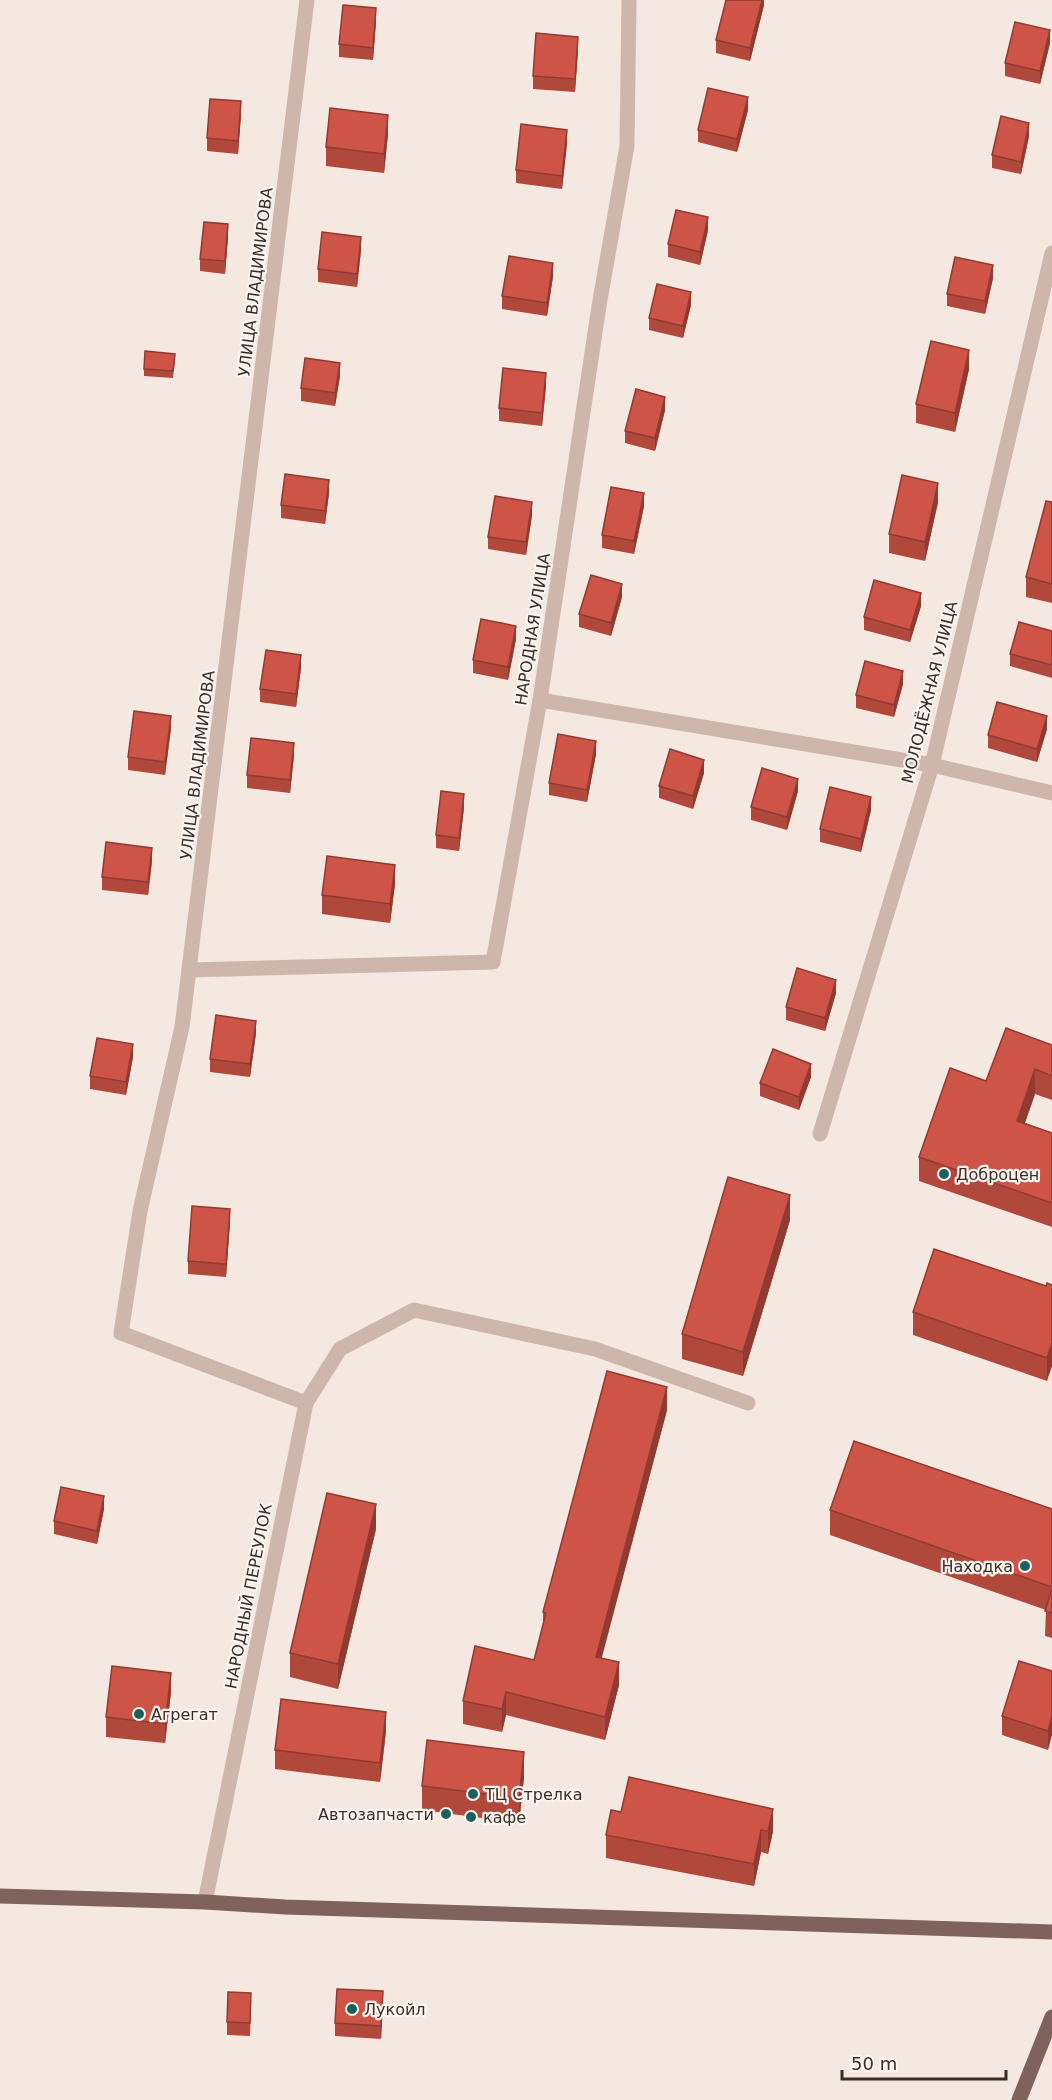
<svg xmlns="http://www.w3.org/2000/svg" width="1052" height="2100" viewBox="0 0 1052 2100" font-family="'DejaVu Sans',sans-serif">
<style>
.lines{fill:none;stroke-linecap:round;stroke-linejoin:round}
.minor{stroke:#ceb6ab;stroke-width:15}
.major{stroke:#7e625b;stroke-width:15}
.wall{fill:#b0483c}
.shaded-wall{fill:#903b31}
.building{fill:#cd5446;stroke:#903b31;stroke-width:1.5}
.poi-dot{fill:#1d605b;stroke:#fbf3ed;stroke-width:2}
.labels{text-anchor:middle;stroke-width:4.5;stroke-linejoin:round;paint-order:stroke}
.street-label{font-size:16px;fill:#3b2d2a;stroke:#fbf3ed}
.poi-label{font-size:16px;fill:#3b2d2a;stroke:#fbf3ed;text-anchor:start}
</style>
<rect width="100%" height="100%" fill="#f5e8e0"/>
<g class="lines">
<!-- minor -->
<g class="minor">
<path d="M540 700 932 765 1052 793"/>
<path d="M190 970 493 962 540 700 599 306 627 146 629 0"/>
<path d="M820 1134 932 765 1052 253"/>
<path d="M306 1403 121 1333 140 1211 182 1027 307 0"/>
<path d="M205 1902 306 1403 340 1349 414 1310 595 1349 748 1403"/>
</g>
<!-- major -->
<g class="major">
<path d="M0 1896 205 1902 285 1907 1052 1932"/>
<path d="M1019 2100 1052 2017"/>
</g>
</g>
<!-- wall -->
<g class="wall">
<path d="M764 0V5L750 61 716 53V40Z"/>
<path d="M376 21 373 60 339 57V44Z"/>
<path d="M1050 43 1040 84 1005 76V63Z"/>
<path d="M578 49 575 92 533 89V76Z"/>
<path d="M748 110 737 152 698 142V130Z"/>
<path d="M241 114 238 154 207 151V138Z"/>
<path d="M388 134 384 173 326 166V147Z"/>
<path d="M1029 136 1021 174 992 168V155Z"/>
<path d="M567 143 562 189 516 183V170Z"/>
<path d="M708 230 700 265 668 257V244Z"/>
<path d="M228 237 225 274 200 271V259Z"/>
<path d="M361 250 357 287 318 282V269Z"/>
<path d="M553 276 547 316 502 309V296Z"/>
<path d="M993 278 985 314 947 306V294Z"/>
<path d="M691 305 683 338 649 330V318Z"/>
<path d="M175 360 173 378 144 376V369Z"/>
<path d="M969 369 955 432 916 423V404Z"/>
<path d="M340 376 335 406 301 401V388Z"/>
<path d="M546 386 542 426 499 421V408Z"/>
<path d="M665 410 655 451 625 443V431Z"/>
<path d="M329 493 325 524 281 518V505Z"/>
<path d="M938 502 925 561 889 553V534Z"/>
<path d="M1052 502V603L1026 597V577Z"/>
<path d="M644 506 634 554 602 548V535Z"/>
<path d="M532 515 526 555 488 549V537Z"/>
<path d="M622 597 611 636 579 627V614Z"/>
<path d="M921 606 910 642 864 630V617Z"/>
<path d="M1052 631V678L1010 666V654Z"/>
<path d="M516 639 508 680 473 673V660Z"/>
<path d="M301 668 296 707 260 702V689Z"/>
<path d="M903 684 894 717 856 708V695Z"/>
<path d="M171 728 165 775 128 770V757Z"/>
<path d="M1047 729 1037 762 988 748V735Z"/>
<path d="M596 754 587 802 549 795V783Z"/>
<path d="M294 755 290 793 247 788V775Z"/>
<path d="M704 773 693 809 659 798V786Z"/>
<path d="M798 791 787 830 751 820V807Z"/>
<path d="M464 807 459 851 436 848V835Z"/>
<path d="M871 810 861 852 820 842V829Z"/>
<path d="M152 861 148 895 102 890V877Z"/>
<path d="M395 884 390 923 322 914V895Z"/>
<path d="M836 993 825 1031 786 1020V1007Z"/>
<path d="M256 1033 250 1077 210 1072V1059Z"/>
<path d="M1052 1045V1100L1035 1094 1025 1123 1052 1133V1227L919 1181V1157Z"/>
<path d="M133 1057 126 1095 90 1089V1076Z"/>
<path d="M811 1077 799 1110 760 1096V1083Z"/>
<path d="M790 1220 743 1376 682 1359V1334Z"/>
<path d="M230 1222 226 1277 188 1274V1261Z"/>
<path d="M1052 1285 1047 1381 913 1335V1312Z"/>
<path d="M667 1410 601 1658 619 1685 605 1740 506 1715 502 1732 463 1724V1701L534 1660 543 1627V1612Z"/>
<path d="M104 1509 97 1544 54 1534V1521Z"/>
<path d="M1052 1509V1638L1045 1636 1046 1610 830 1535V1510Z"/>
<path d="M376 1529 338 1689 290 1677V1653Z"/>
<path d="M1052 1671 1048 1750 1002 1735V1716Z"/>
<path d="M171 1692 165 1743 106 1737V1717Z"/>
<path d="M386 1731 380 1782 275 1769V1750Z"/>
<path d="M524 1777 519 1823 422 1810V1786Z"/>
<path d="M621 1812 773 1831 768 1854 761 1852 754 1886 606 1858V1835Z"/>
<path d="M383 2004 381 2039 335 2036V2023Z"/>
<path d="M251 2006 250 2036 227 2035V2022Z"/>
</g>
<!-- shaded-wall -->
<g class="shaded-wall">
<path d="M762 0H764V5L750 61V48Z"/>
<path d="M376 8V21L373 60V48Z"/>
<path d="M1050 30V43L1040 84V71Z"/>
<path d="M578 37V49L575 92V79Z"/>
<path d="M748 97V110L737 152V139Z"/>
<path d="M241 101V114L238 154V141Z"/>
<path d="M388 115V134L384 173V154Z"/>
<path d="M1029 123V136L1021 174V162Z"/>
<path d="M567 130V143L562 189V176Z"/>
<path d="M708 217V230L700 265V252Z"/>
<path d="M228 224V237L225 274V261Z"/>
<path d="M361 237V250L357 287V274Z"/>
<path d="M553 263V276L547 316V303Z"/>
<path d="M993 265V278L985 314V301Z"/>
<path d="M691 292V305L683 338V326Z"/>
<path d="M969 350V369L955 432V413Z"/>
<path d="M340 363V376L335 406V393Z"/>
<path d="M546 373V386L542 426V413Z"/>
<path d="M665 397V410L655 451V438Z"/>
<path d="M329 480V493L325 524V511Z"/>
<path d="M938 483V502L925 561V542Z"/>
<path d="M644 493V506L634 554V541Z"/>
<path d="M532 502V515L526 555V542Z"/>
<path d="M622 584V597L611 636V623Z"/>
<path d="M921 593V606L910 642V630Z"/>
<path d="M516 626V639L508 680V667Z"/>
<path d="M301 655V668L296 707V694Z"/>
<path d="M903 671V684L894 717V705Z"/>
<path d="M171 716V728L165 775V762Z"/>
<path d="M1047 716V729L1037 762V749Z"/>
<path d="M596 741V754L587 802V790Z"/>
<path d="M294 743V755L290 793V780Z"/>
<path d="M704 760V773L693 809V796Z"/>
<path d="M798 779V791L787 830V817Z"/>
<path d="M464 794V807L459 851V838Z"/>
<path d="M871 797V810L861 852V839Z"/>
<path d="M152 848V861L148 895V882Z"/>
<path d="M395 865V884L390 923V904Z"/>
<path d="M836 980V993L825 1031V1018Z"/>
<path d="M256 1021V1033L250 1077V1064Z"/>
<path d="M133 1044V1057L126 1095V1082Z"/>
<path d="M811 1064V1077L799 1110V1097Z"/>
<path d="M1035 1069V1094L1017 1145V1121Z"/>
<path d="M790 1195V1220L743 1376V1352Z"/>
<path d="M230 1209V1222L226 1277V1264Z"/>
<path d="M1052 1343V1366L1047 1381V1358Z"/>
<path d="M667 1387V1410L596 1680V1657Z"/>
<path d="M104 1496V1509L97 1544V1531Z"/>
<path d="M376 1504V1529L338 1689V1664Z"/>
<path d="M619 1662V1685L605 1740V1717Z"/>
<path d="M171 1673V1692L165 1743V1724Z"/>
<path d="M506 1692V1715L502 1732V1709Z"/>
<path d="M386 1712V1731L380 1782V1763Z"/>
<path d="M1052 1716V1735L1048 1750V1731Z"/>
<path d="M524 1752V1777L519 1823V1798Z"/>
<path d="M773 1809V1831L768 1854V1831Z"/>
<path d="M761 1830V1852L754 1886V1864Z"/>
<path d="M383 1991V2004L381 2039V2026Z"/>
</g>
<!-- building -->
<g class="building">
<path d="M726 0H762L750 48 716 40Z"/>
<path d="M343 5 376 8 373 48 339 44Z"/>
<path d="M1015 22 1050 30 1040 71 1005 63Z"/>
<path d="M536 33 578 37 575 79 533 76Z"/>
<path d="M708 88 748 97 737 139 698 130Z"/>
<path d="M210 99 241 101 238 141 207 138Z"/>
<path d="M330 108 388 115 384 154 326 147Z"/>
<path d="M1001 116 1029 123 1021 162 992 155Z"/>
<path d="M521 124 567 130 562 176 516 170Z"/>
<path d="M676 210 708 217 700 252 668 244Z"/>
<path d="M204 222 228 224 225 261 200 259Z"/>
<path d="M322 232 361 237 357 274 318 269Z"/>
<path d="M509 256 553 263 547 303 502 296Z"/>
<path d="M955 257 993 265 985 301 947 294Z"/>
<path d="M657 284 691 292 683 326 649 318Z"/>
<path d="M931 341 969 350 955 413 916 404Z"/>
<path d="M145 351 175 354 173 371 144 369Z"/>
<path d="M305 358 340 363 335 393 301 388Z"/>
<path d="M503 368 546 373 542 413 499 408Z"/>
<path d="M636 389 665 397 655 438 625 431Z"/>
<path d="M285 474 329 480 325 511 281 505Z"/>
<path d="M902 475 938 483 925 542 889 534Z"/>
<path d="M611 487 644 493 634 541 602 535Z"/>
<path d="M495 496 532 502 526 542 488 537Z"/>
<path d="M1046 501 1052 502V584L1026 577Z"/>
<path d="M591 575 622 584 611 623 579 614Z"/>
<path d="M874 580 921 593 910 630 864 617Z"/>
<path d="M481 619 516 626 508 667 473 660Z"/>
<path d="M1019 622 1052 631V665L1010 654Z"/>
<path d="M266 650 301 655 296 694 260 689Z"/>
<path d="M865 661 903 671 894 705 856 695Z"/>
<path d="M997 702 1047 716 1037 749 988 735Z"/>
<path d="M134 711 171 716 165 762 128 757Z"/>
<path d="M558 734 596 741 587 790 549 783Z"/>
<path d="M251 738 294 743 290 780 247 775Z"/>
<path d="M670 749 704 760 693 796 659 786Z"/>
<path d="M762 768 798 779 787 817 751 807Z"/>
<path d="M830 787 871 797 861 839 820 829Z"/>
<path d="M441 791 464 794 459 838 436 835Z"/>
<path d="M106 842 152 848 148 882 102 877Z"/>
<path d="M327 856 395 865 390 904 322 895Z"/>
<path d="M797 968 836 980 825 1018 786 1007Z"/>
<path d="M216 1015 256 1021 250 1064 210 1059Z"/>
<path d="M1006 1028 1052 1045V1076L1035 1069 1017 1121 1052 1133V1203L919 1157 950 1068 986 1081Z"/>
<path d="M97 1038 133 1044 126 1082 90 1076Z"/>
<path d="M773 1049 811 1064 799 1097 760 1083Z"/>
<path d="M728 1177 790 1195 743 1352 682 1334Z"/>
<path d="M192 1206 230 1209 226 1264 188 1261Z"/>
<path d="M934 1249 1046 1286 1047 1283 1052 1285V1343L1047 1358 913 1312Z"/>
<path d="M607 1371 667 1387 596 1657 619 1662 605 1717 506 1692 502 1709 463 1701 475 1646 534 1660 546 1613 543 1612Z"/>
<path d="M854 1441 1052 1509V1587L830 1510Z"/>
<path d="M61 1487 104 1496 97 1531 54 1521Z"/>
<path d="M327 1493 376 1504 338 1664 290 1653Z"/>
<path d="M1052 1589V1613L1045 1611Z"/>
<path d="M1019 1661 1052 1671V1716L1048 1731 1002 1716Z"/>
<path d="M112 1666 171 1673 165 1724 106 1717Z"/>
<path d="M281 1699 386 1712 380 1763 275 1750Z"/>
<path d="M427 1740 524 1752 519 1798 422 1786Z"/>
<path d="M629 1777 773 1809 768 1831 761 1830 754 1864 606 1835 611 1810 621 1812Z"/>
<path d="M337 1989 383 1991 381 2026 335 2023Z"/>
<path d="M228 1992 251 1993 250 2023 227 2022Z"/>
</g>
<!-- markers -->
<g class="poi-dot">
<circle cx="944" cy="1174" r="6"/>
<circle cx="1025" cy="1566" r="6"/>
<circle cx="139" cy="1714" r="6"/>
<circle cx="473" cy="1794" r="6"/>
<circle cx="446" cy="1814" r="6"/>
<circle cx="471" cy="1817" r="6"/>
<circle cx="352" cy="2009" r="6"/>
</g>
<g class="labels">
<!-- street labels -->
<g class="street-label">
<text transform="translate(255 282) rotate(-83)" y="6">УЛИЦА ВЛАДИМИРОВА</text>
<text transform="translate(532 629) rotate(-81)" y="6">НАРОДНАЯ УЛИЦА</text>
<text transform="translate(929 692) rotate(-76)" y="6">МОЛОДЁЖНАЯ УЛИЦА</text>
<text transform="translate(197 765) rotate(-83)" y="6">УЛИЦА ВЛАДИМИРОВА</text>
<text transform="translate(248 1596) rotate(-79)" y="6">НАРОДНЫЙ ПЕРЕУЛОК</text>
</g>
<!-- poi labels -->
<g class="poi-label">
<text x="956" y="1180">Доброцен</text>
<text x="1013" y="1572" text-anchor="end">Находка</text>
<text x="151" y="1720">Агрегат</text>
<text x="485" y="1800">ТЦ Стрелка</text>
<text x="434" y="1820" text-anchor="end">Автозапчасти</text>
<text x="483" y="1823">кафе</text>
<text x="364" y="2015">Лукойл</text>
</g>
</g>
<!-- scale -->
<path d="M842 2070v9h164v-9" fill="none" stroke="#3b2d2a" stroke-width="3"/>
<text x="851" y="2070" font-size="18" fill="#3b2d2a" stroke="#fbf3ed" stroke-width="4.5" paint-order="stroke">50 m</text>
</svg>
